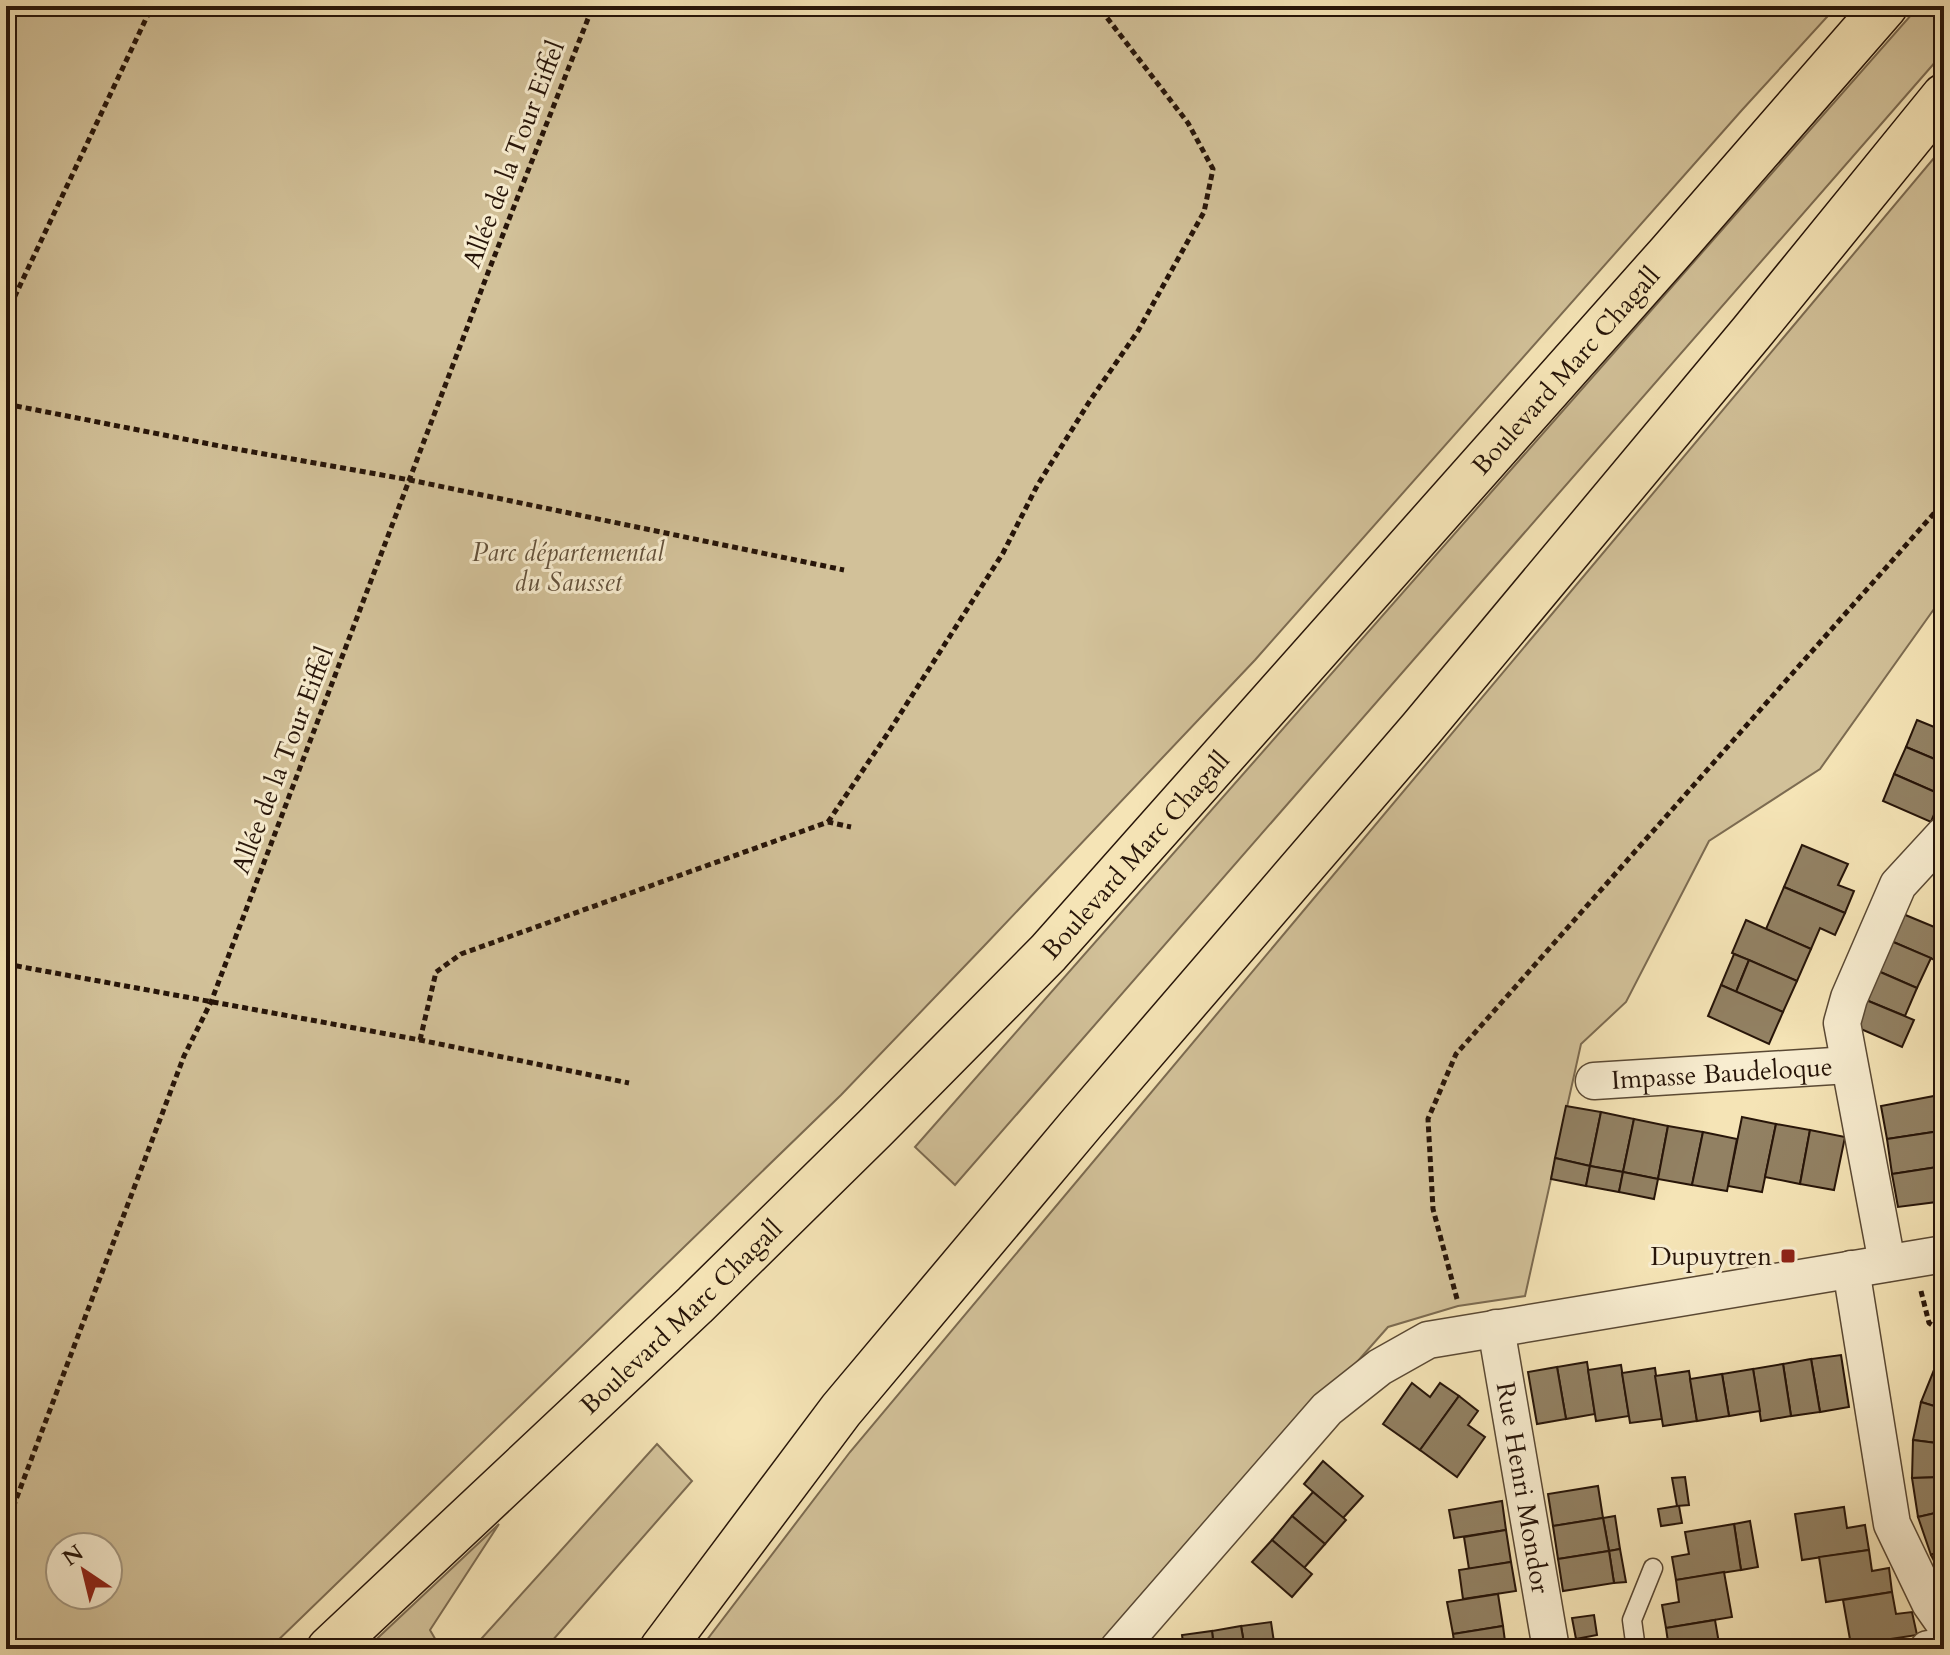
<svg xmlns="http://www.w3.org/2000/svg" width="1950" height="1655" viewBox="0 0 1950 1655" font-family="Cardo,serif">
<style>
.green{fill:#d2c199;stroke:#7c6b51;stroke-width:2;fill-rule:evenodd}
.building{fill:#928163;stroke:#271509;stroke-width:2}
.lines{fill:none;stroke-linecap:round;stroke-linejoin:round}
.service-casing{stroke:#5a4934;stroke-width:21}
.minor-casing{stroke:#5a4934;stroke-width:39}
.trunk-casing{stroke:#271509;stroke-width:47}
.path{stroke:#271509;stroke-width:5;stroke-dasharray:6 4;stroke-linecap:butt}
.service{stroke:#f8edd0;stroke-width:18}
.minor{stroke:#f8edd0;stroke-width:36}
.trunk{stroke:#f5e4b6;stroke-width:44}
.poi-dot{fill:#8f2418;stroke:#f8edd0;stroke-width:3}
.labels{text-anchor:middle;stroke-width:6;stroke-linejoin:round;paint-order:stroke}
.street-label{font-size:26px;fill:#271509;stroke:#f8edd0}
.park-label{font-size:26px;font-style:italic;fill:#63513b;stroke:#f8edd0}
.poi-label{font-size:26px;fill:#271509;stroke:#f8edd0;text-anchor:end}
</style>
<rect width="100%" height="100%" fill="#f5e4b6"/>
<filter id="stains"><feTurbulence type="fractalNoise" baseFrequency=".0025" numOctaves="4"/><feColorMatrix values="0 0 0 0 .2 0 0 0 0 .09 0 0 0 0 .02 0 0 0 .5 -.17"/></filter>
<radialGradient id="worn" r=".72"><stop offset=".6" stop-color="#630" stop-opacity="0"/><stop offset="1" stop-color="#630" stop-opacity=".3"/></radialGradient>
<!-- green -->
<g class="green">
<path d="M6 6H1837L1742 110 1255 660 984 946 841 1095 269 1649H6ZM60 1547H108V1595H60Z"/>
<path d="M1919 6H1944V52L955 1185 915 1147Z"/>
<path d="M1944 146V595L1820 769 1709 841 1626 1002 1581 1044 1525 1296 1458 1306 1388 1327 1103 1649H700L850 1452Z"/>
<path d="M657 1444 692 1481 545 1649H472Z"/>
<path d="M499 1524 430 1630 441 1649H366Z"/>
</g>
<!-- building -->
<g class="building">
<path d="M1917 720 1944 731V763L1906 747Z"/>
<path d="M1906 747 1944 763V791L1942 795 1894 774Z"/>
<path d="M1894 774 1942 795 1931 822 1883 801Z"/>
<path d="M1802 845 1848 864 1838 885 1854 891 1845 913 1784 887Z"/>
<path d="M1784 887 1845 913 1835 935 1820 928 1811 949 1766 929Z"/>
<path d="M1903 914 1944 931V950L1939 962 1891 941Z"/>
<path d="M1746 920 1811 949 1797 981 1732 953Z"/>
<path d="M1891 941 1931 958 1917 988 1878 971Z"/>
<path d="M1734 954 1749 960 1736 992 1721 985Z"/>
<path d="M1749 960 1797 981 1783 1012 1736 992Z"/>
<path d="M1878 971 1917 988 1905 1016 1866 1000Z"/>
<path d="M1721 985 1783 1012 1769 1044 1708 1016Z"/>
<path d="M1866 1000 1914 1020 1902 1047 1854 1026Z"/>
<path d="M1934 1096 1940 1131 1887 1139 1881 1106Z"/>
<path d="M1566 1106 1601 1112 1590 1166 1555 1158Z"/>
<path d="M1601 1112 1634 1119 1623 1172 1590 1166Z"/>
<path d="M1742 1117 1776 1124 1762 1192 1728 1186Z"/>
<path d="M1634 1119 1668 1126 1658 1179 1623 1172Z"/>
<path d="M1776 1124 1810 1130 1800 1184 1765 1177Z"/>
<path d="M1668 1126 1703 1132 1692 1185 1658 1179Z"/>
<path d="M1810 1130 1845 1137 1834 1190 1800 1184Z"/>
<path d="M1940 1131 1944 1166 1892 1174 1887 1139Z"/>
<path d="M1703 1132 1737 1139 1727 1191 1692 1185Z"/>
<path d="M1555 1158 1590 1166 1586 1186 1551 1179Z"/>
<path d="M1590 1166 1623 1172 1619 1192 1586 1186Z"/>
<path d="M1944 1166V1201L1898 1207 1892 1174Z"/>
<path d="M1623 1172 1658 1179 1654 1199 1619 1192Z"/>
<path d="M1841 1355 1849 1407 1820 1412 1811 1359Z"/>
<path d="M1811 1359 1820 1412 1791 1416 1783 1364Z"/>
<path d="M1587 1362 1595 1414 1566 1419 1557 1367Z"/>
<path d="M1783 1364 1791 1416 1761 1421 1753 1369Z"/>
<path d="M1621 1365 1629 1416 1596 1421 1588 1370Z"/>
<path d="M1936 1365 1944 1369V1409L1921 1402Z"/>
<path d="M1557 1367 1566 1419 1537 1424 1528 1372Z"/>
<path d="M1655 1368 1662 1419 1630 1423 1622 1373Z"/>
<path d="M1753 1369 1760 1411 1729 1416 1722 1374Z"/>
<path d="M1689 1371 1697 1421 1663 1426 1655 1376Z"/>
<path d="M1722 1374 1729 1416 1697 1421 1690 1379Z"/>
<path d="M1412 1383 1430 1397 1440 1383 1459 1396 1420 1450 1383 1424Z"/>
<path d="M1459 1396 1478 1411 1468 1425 1485 1437 1457 1477 1420 1450Z"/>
<path d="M1921 1402 1944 1409V1444L1913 1440Z"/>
<path d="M1913 1440 1944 1444V1477L1912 1478Z"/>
<path d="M1323 1461 1363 1496 1343 1518 1304 1484Z"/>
<path d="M1685 1477 1689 1505 1677 1506 1672 1478Z"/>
<path d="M1944 1477V1511L1918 1517 1912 1478Z"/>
<path d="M1598 1486 1603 1518 1553 1526 1548 1494Z"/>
<path d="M1313 1492 1346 1520 1325 1544 1292 1516Z"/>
<path d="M1502 1501 1506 1530 1454 1538 1449 1510Z"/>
<path d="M1677 1506H1679L1682 1523 1661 1526 1658 1509Z"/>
<path d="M1844 1507 1847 1528 1865 1525 1869 1550 1802 1560 1795 1514Z"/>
<path d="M1944 1511V1549L1931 1555 1918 1517Z"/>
<path d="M1292 1516 1325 1544 1304 1568 1272 1540Z"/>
<path d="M1615 1516 1620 1549 1609 1551 1603 1518Z"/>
<path d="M1603 1518 1609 1551 1558 1559 1553 1526Z"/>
<path d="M1750 1521 1758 1567 1741 1570 1734 1524Z"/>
<path d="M1734 1524 1741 1570 1676 1580 1672 1557 1689 1554 1685 1532Z"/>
<path d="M1506 1530 1511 1562 1469 1569 1464 1537Z"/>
<path d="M1272 1540 1312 1574 1292 1597 1252 1562Z"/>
<path d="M1620 1549 1626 1582 1614 1583 1609 1551Z"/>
<path d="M1944 1549V1580L1931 1555Z"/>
<path d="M1869 1550 1872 1571 1889 1568 1892 1592 1826 1602 1819 1557Z"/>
<path d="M1609 1551 1614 1583 1563 1591 1558 1559Z"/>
<path d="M1511 1562 1516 1591 1463 1599 1459 1570Z"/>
<path d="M1724 1572 1732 1617 1666 1628 1662 1605 1679 1602 1676 1580Z"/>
<path d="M1892 1592 1896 1614 1912 1612 1917 1635 1851 1645 1843 1600Z"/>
<path d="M1498 1594 1503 1626 1453 1634 1447 1602Z"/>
<path d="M1594 1615 1597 1635 1576 1639 1572 1618Z"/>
<path d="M1715 1620 1720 1649H1669L1666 1628Z"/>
<path d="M1271 1622 1275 1649H1245L1241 1626Z"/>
<path d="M1241 1626 1245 1649H1214L1212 1631Z"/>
<path d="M1503 1626 1506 1649H1455L1453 1634Z"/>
<path d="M1212 1631 1214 1649H1184L1182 1635Z"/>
</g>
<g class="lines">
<!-- service casing -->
<g class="service-casing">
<path id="service" d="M1636 1649 1632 1620 1653 1568"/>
</g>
<!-- minor casing -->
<g class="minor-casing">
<g id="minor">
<path id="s1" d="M1594 1081 1849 1065"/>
<path d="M1887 1263 1842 1023 1849 998 1898 885 1944 835"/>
<path d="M1851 1269 1892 1524 1930 1603 1944 1623"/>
<path id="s2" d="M1496 1328 1551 1649"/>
<path d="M1118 1649 1327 1409 1380 1367 1428 1340 1944 1254"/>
<path d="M1928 1649 1944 1647"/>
</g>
</g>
<!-- trunk casing -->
<g class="trunk-casing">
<g id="trunk">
<path id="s3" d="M329 1649 695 1305 875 1128 1048 953 1669 254 1885 6"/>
<path d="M662 1649 841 1410 1082 1123 1421 729 1752 332 1944 96"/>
</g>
</g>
<!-- path -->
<g class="path">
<path d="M6 315 152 6"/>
<path d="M6 404 225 447 410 480 844 570"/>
<path d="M6 781 9 784 6 786"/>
<path d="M828 822 890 730 1003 553 1037 486 1091 399 1138 331 1204 212 1213 169 1188 123 1098 6"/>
<path d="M6 964 420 1040 629 1083"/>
<path d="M420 1040 436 972 461 954 828 822 851 827"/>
<path d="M1921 1291 1929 1323 1944 1333"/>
<path d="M1457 1299 1433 1209 1428 1119 1456 1054 1944 502"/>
<path d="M6 1526 184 1056 211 1002 489 270 593 6"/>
</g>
<!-- service -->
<use href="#service" class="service"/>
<!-- minor -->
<use href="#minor" class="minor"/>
<!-- trunk -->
<use href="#trunk" class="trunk"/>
</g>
<!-- markers -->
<rect class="poi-dot" x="1780" y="1248" width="16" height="16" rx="4"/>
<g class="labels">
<!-- street labels -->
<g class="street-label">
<text transform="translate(513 154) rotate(-69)" y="9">Allée de la Tour Eiffel</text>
<text dy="9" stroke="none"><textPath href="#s3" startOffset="1780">Boulevard Marc Chagall</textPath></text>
<text transform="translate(282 760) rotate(-69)" y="9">Allée de la Tour Eiffel</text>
<text dy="9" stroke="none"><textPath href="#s3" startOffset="1132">Boulevard Marc Chagall</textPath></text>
<text dy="9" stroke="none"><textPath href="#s1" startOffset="128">Impasse Baudeloque</textPath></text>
<text dy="9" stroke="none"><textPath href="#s3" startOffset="484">Boulevard Marc Chagall</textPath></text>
<text dy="9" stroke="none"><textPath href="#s2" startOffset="162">Rue Henri Mondor</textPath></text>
</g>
<!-- park labels -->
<g class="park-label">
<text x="568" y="561">Parc départemental<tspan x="568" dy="30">du Sausset</tspan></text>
</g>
<!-- poi labels -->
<g class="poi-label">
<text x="1772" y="1265">Dupuytren</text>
</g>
</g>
<!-- margin -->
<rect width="1950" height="1655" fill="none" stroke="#f5e4b6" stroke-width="32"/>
<rect x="8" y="8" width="1934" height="1639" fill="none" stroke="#271509" stroke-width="4"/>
<rect x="16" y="16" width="1918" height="1623" fill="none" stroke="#271509" stroke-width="2"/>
<!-- north arrow -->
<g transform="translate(84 1571) rotate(325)"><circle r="38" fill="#f8edd0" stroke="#a49780" stroke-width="2"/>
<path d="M0-6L14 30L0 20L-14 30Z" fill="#8f2418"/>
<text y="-12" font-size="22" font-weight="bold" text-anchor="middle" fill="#271509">N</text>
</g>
<rect width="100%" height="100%" filter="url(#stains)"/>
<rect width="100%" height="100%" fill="url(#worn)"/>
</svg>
